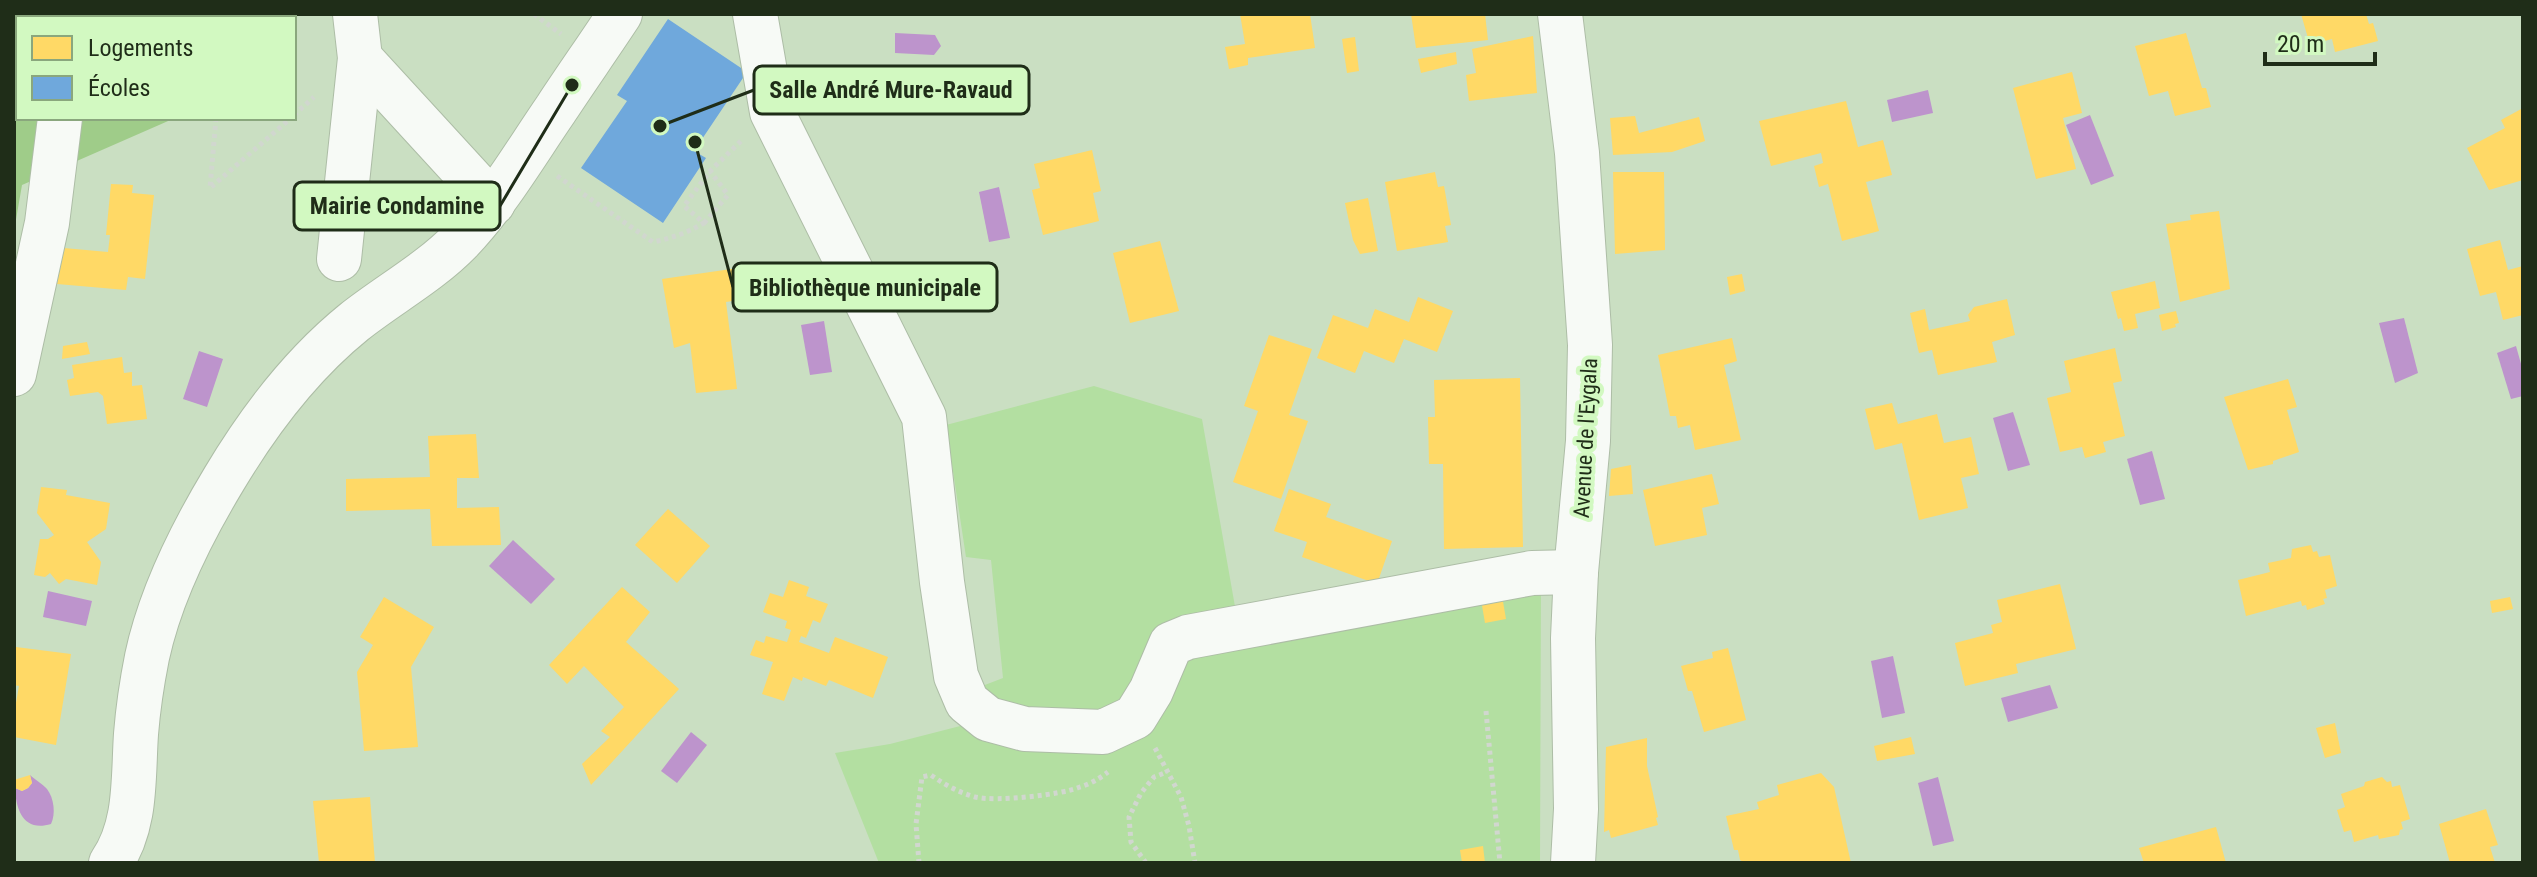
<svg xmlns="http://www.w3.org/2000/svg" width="2537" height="877" viewBox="0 0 2537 877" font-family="'Roboto Condensed',sans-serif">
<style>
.green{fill:#b3dfa1}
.forest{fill:#9fcc89}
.water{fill:#bd94cc}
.homes{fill:#ffd966}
.schools{fill:#6fa8dc}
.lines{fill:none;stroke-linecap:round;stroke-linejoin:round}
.minor-casing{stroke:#adbda6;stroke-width:46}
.path{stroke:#d1d7cf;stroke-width:5;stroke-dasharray:4 4;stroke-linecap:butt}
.minor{stroke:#f7faf6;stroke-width:44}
.labels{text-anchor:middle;stroke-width:8;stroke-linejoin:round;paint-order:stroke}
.street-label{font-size:22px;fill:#1f2d18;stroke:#d2f9c1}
.leader{fill:none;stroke:#1f2d18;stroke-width:3}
.callout-dot{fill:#1f2d18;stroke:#d2f9c1;stroke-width:3}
.callout{fill:#d2f9c1;stroke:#1f2d18;stroke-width:3}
.callout-label{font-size:24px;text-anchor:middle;font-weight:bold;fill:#1f2d18}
</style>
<rect width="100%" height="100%" fill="#cadfc2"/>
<!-- green -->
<g class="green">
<path d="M1094 386 1202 419 1237 618 1135 689 1110 715 1028 724 977 688 1003 678 991 560 966 557 946 425Z"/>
<path d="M1541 582 1540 863H879L835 753 890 744 972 723 1103 739 1170 660Z"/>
</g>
<!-- forest -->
<path class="forest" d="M14 14H254L253 18H18V118H175L22 185 14 231Z"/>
<!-- water -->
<g class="water">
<path d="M895 33 935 35 941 46 934 55 895 53Z"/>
<path d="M1928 90 1933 113 1892 122 1887 100Z"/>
<path d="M2090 115 2114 176 2091 185 2066 125Z"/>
<path d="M999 187 1010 238 989 242 979 192Z"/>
<path d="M2404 318 2418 373 2395 383 2379 323Z"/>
<path d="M824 321 832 372 810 375 801 325Z"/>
<path d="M2516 346 2523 371V396L2511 399 2497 353Z"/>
<path d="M199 351 223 359 207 407 183 399Z"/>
<path d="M2013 412 2030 465 2008 471 1993 418Z"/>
<path d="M2152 451 2165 499 2140 505 2127 459Z"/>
<path d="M513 540 555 579 531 604 489 566Z"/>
<path d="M48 591 92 601 86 626 43 617Z"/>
<path d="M1893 656 1905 713 1882 718 1871 661Z"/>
<path d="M2050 685 2058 708 2008 722 2001 698Z"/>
<path d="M691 732 707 745 677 783 661 771Z"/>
<path d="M30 775C35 780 43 784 47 789 54 798 56 814 51 824 24 832 16 811 15 788L22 791 28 788 32 783Z"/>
<path d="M1938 777 1954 841 1933 846 1918 783Z"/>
</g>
<!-- homes -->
<g class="homes">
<path d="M1240 14H1310L1315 48 1248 58V65L1229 69 1225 47 1245 44Z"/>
<path d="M1411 14H1485L1488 40 1416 48Z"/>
<path d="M2301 14H2366L2369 24 2373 23 2378 41 2335 52 2332 39 2310 45Z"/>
<path d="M2186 33 2202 88H2206L2211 107 2175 116 2168 91 2149 96 2135 46Z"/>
<path d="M1533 36 1537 93 1469 101 1466 75 1476 73 1472 49Z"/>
<path d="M1355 37 1359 71 1347 73 1342 39Z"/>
<path d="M1456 52 1457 64 1421 73 1418 59Z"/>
<path d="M2072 72 2082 113 2063 118 2076 169 2036 179 2013 88Z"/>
<path d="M1846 101 1858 147 1883 140 1892 175 1866 182 1879 231 1842 241 1828 184 1819 187 1814 166 1823 163 1821 153 1771 166 1759 121Z"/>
<path d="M2523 108V180L2489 190 2467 148 2505 128 2501 120Z"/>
<path d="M1635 116 1639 133 1699 117 1705 141 1672 152 1613 155 1610 118Z"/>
<path d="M1092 150 1101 191 1093 193 1099 221 1043 235 1032 190 1040 188 1034 164Z"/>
<path d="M1435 172 1438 187 1444 186 1451 225 1445 226 1448 242 1397 251 1385 182Z"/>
<path d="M1613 172H1664L1665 250 1615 254Z"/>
<path d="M111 184 133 185 132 193 154 195 145 279 128 277 126 290 57 284 64 248 108 252 110 235H106Z"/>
<path d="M1368 198 1378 251 1360 254 1353 240 1345 203Z"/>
<path d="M2219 211 2230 289 2180 302 2166 224 2191 220 2190 215Z"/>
<path d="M2500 240 2508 270 2523 266V315L2503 320 2496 292 2480 296 2467 249Z"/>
<path d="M1160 241 1179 311 1130 323 1113 253Z"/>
<path d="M772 263 776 294 726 302 737 389 696 393 690 343 674 348 662 279Z"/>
<path d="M1742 274 1745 291 1730 295 1727 277Z"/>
<path d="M2155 281 2160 308 2135 314 2138 328 2124 331 2121 318 2118 319 2111 292Z"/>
<path d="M1418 297 1453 311 1437 352 1404 339 1394 363 1364 351 1355 373 1317 358 1333 315 1368 328 1375 309 1409 322Z"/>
<path d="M2007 299 2015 335 1992 342 1997 362 1938 375 1932 350 1919 353 1910 313 1925 309 1929 330 1970 321 1968 315 1974 307Z"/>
<path d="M2176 311 2179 323 2175 324 2176 327 2162 331 2159 315Z"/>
<path d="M1269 335 1312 349 1289 415 1308 421 1281 499 1233 482 1258 411 1244 406Z"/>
<path d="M1732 338 1737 361 1724 365 1741 440 1695 450 1690 425 1678 428 1676 416H1670L1658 355Z"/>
<path d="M87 342 90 354 62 359 63 346Z"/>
<path d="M2115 348 2122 381 2113 383 2125 436 2103 442 2106 452 2085 458 2082 447 2060 452 2047 398 2071 392 2064 361Z"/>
<path d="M122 357 124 373 132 372V386L142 385 147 419 107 424 103 396 98 392 70 396 67 380 74 378 72 365Z"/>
<path d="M1520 378 1523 547 1444 549 1443 464H1429L1428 417H1435L1434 380Z"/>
<path d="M2288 379 2297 407 2287 410 2299 452 2273 461V464L2248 470 2224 397Z"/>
<path d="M1892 403 1898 424 1937 414 1944 443 1971 437 1979 474 1961 478 1968 508 1919 520 1902 443 1875 450 1865 409Z"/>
<path d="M476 434 479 478H457V508L499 507 501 545 432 546 430 509 346 511V479L430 477 428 436Z"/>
<path d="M1631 465 1633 494 1609 496 1611 469Z"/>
<path d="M1712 474 1719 504 1702 508 1707 535 1655 546 1643 490Z"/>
<path d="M41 487 67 490 66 495 110 503 106 529 87 542 101 562 97 585 66 579 59 584 50 573 45 577 34 575 40 539H48L54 535 37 513Z"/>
<path d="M1289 489 1331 504 1326 517 1392 541 1377 584 1302 557 1307 542 1274 531Z"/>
<path d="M668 509 710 546 677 583 635 545Z"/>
<path d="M2311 545 2313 552 2317 551 2319 557 2330 555 2337 586 2325 590 2327 598 2323 599 2325 604 2307 610 2306 605 2302 606 2301 601 2246 616 2238 580 2270 572 2268 563 2291 558 2292 549Z"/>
<path d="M789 580 809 587 806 596 828 604 820 623 813 620 806 638 801 636 799 642 829 653 835 637 888 657 873 698 829 680 826 686 803 677 802 681 793 677 784 701 762 694 773 662 750 655 756 640 764 643 766 636 787 642 791 630 785 628 787 621 763 612 770 593 783 597Z"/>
<path d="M2060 584 2076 649 2016 664 2018 673 1965 686 1955 643 1993 633 1991 625 2002 622 1997 600Z"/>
<path d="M622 587 650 612 626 642 679 689 591 785 582 764 610 737 601 731 624 707 584 666 567 684 549 665Z"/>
<path d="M1501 590 1506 619 1485 623 1480 594Z"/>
<path d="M384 597 434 627 411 667 418 747 364 751 357 672 373 645 360 637Z"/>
<path d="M2510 597 2513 609 2492 613 2490 601Z"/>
<path d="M16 647 71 654 56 745 14 737V714L19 686 14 685Z"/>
<path d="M1728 648 1746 720 1704 732 1692 691H1688L1681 666 1713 658 1712 652Z"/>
<path d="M2335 723 2341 753 2325 758 2316 728Z"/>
<path d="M1911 737 1915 754 1877 761 1874 746Z"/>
<path d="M1647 738V766L1658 817 1656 818 1658 825 1611 838 1609 830 1604 832 1606 747Z"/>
<path d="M1821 773 1834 787 1851 863H1745L1740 860 1738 850H1734L1726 816 1759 809 1757 802 1779 795 1777 785Z"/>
<path d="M30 775 32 783 28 788 22 791 15 788 14 780Z"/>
<path d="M2382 777 2387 782 2391 781 2392 787 2400 785 2410 819 2401 822 2403 829 2400 830 2399 835 2379 839 2378 835 2354 842 2351 830 2344 832 2337 810 2345 807 2341 794 2364 786 2365 782Z"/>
<path d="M370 797 375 863H319L313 801Z"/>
<path d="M2486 809 2498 845 2490 847 2495 863H2450L2439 824Z"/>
<path d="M2216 827 2226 863H2144L2139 848Z"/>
<path d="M1483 846 1485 863H1462L1460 850Z"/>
</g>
<!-- schools -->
<path class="schools" d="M668 19 747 72 694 151 706 158 663 223 581 168 627 101 617 95Z"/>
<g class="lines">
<!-- minor casing -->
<g class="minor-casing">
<g id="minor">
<path d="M755 14 772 112 924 417 942 582 956 676 967 702 988 719 1025 729 1103 732 1135 717 1151 691 1171 644 1188 637 1532 573 1576 572"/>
<path d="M1560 14 1577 153 1590 345 1588 441 1576 572 1573 638 1576 809 1573 863"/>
<path d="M68 18V14"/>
<path d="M360 58 493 203"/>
<path d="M339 259 360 58 355 14"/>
<path d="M14 374 47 223 60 118"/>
<path d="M111 863C137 825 133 778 136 734 138 709 142 682 147 657 160 596 192 532 224 479 258 422 302 364 354 322 388 295 430 272 460 241 498 201 525 154 556 109 577 77 599 46 620 14"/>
</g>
</g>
<!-- path -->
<g class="path">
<path d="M218 14 221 18"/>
<path d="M534 14 561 34"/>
<path d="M225 18V14"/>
<path d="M229 18 232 14"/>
<path d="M294 115 314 97"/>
<path d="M216 118 210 188 291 118"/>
<path d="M557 176 653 242C672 238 687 233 704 223L684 206 710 171 742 140"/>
<path d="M704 223 728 195 710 171"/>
<path d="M1486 711 1500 863"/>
<path d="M1155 748 1181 797 1189 826 1195 863"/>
<path d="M919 863 916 824 922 777 931 775C945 785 958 792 975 797 995 802 1061 795 1080 787 1090 784 1099 779 1108 772"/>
<path d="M1146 863 1131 842 1129 817 1141 793 1154 777 1167 772"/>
</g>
<!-- minor -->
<use href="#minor" class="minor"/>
</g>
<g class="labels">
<!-- street labels -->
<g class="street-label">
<text transform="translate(1585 438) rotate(-87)" y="8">Avenue de l'Eygala</text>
</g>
</g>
<!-- callouts -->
<path class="leader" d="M660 126L754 90M572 85L500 206M695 142L733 287"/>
<g class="callout-dot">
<circle cx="660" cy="126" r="8"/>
<circle cx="572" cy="85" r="8"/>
<circle cx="695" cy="142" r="8"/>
</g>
<g class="callout">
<rect x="754" y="66" width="275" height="48" rx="8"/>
<rect x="294" y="182" width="206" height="48" rx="8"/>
<rect x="733" y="263" width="264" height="48" rx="8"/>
</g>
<g class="callout-label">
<text x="891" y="98">Salle André Mure-Ravaud</text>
<text x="397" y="214">Mairie Condamine</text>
<text x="865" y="296">Bibliothèque municipale</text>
</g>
<!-- border -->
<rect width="2537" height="877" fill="none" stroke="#1f2d18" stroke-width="32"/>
<!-- legend -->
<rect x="16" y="16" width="280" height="104" fill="#d2f9c1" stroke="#8aa77d" stroke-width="2"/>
<rect x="32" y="36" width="40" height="24" fill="#ffd966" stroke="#8aa77d" stroke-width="2"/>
<text x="88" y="56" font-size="24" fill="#1f2d18">Logements</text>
<rect x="32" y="76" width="40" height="24" fill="#6fa8dc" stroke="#8aa77d" stroke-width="2"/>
<text x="88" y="96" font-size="24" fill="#1f2d18">Écoles</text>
<!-- scale -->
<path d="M2265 52v12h110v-12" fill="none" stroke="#1f2d18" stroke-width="4"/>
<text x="2277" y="52" font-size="24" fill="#1f2d18" stroke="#d2f9c1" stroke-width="6" paint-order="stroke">20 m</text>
</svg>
